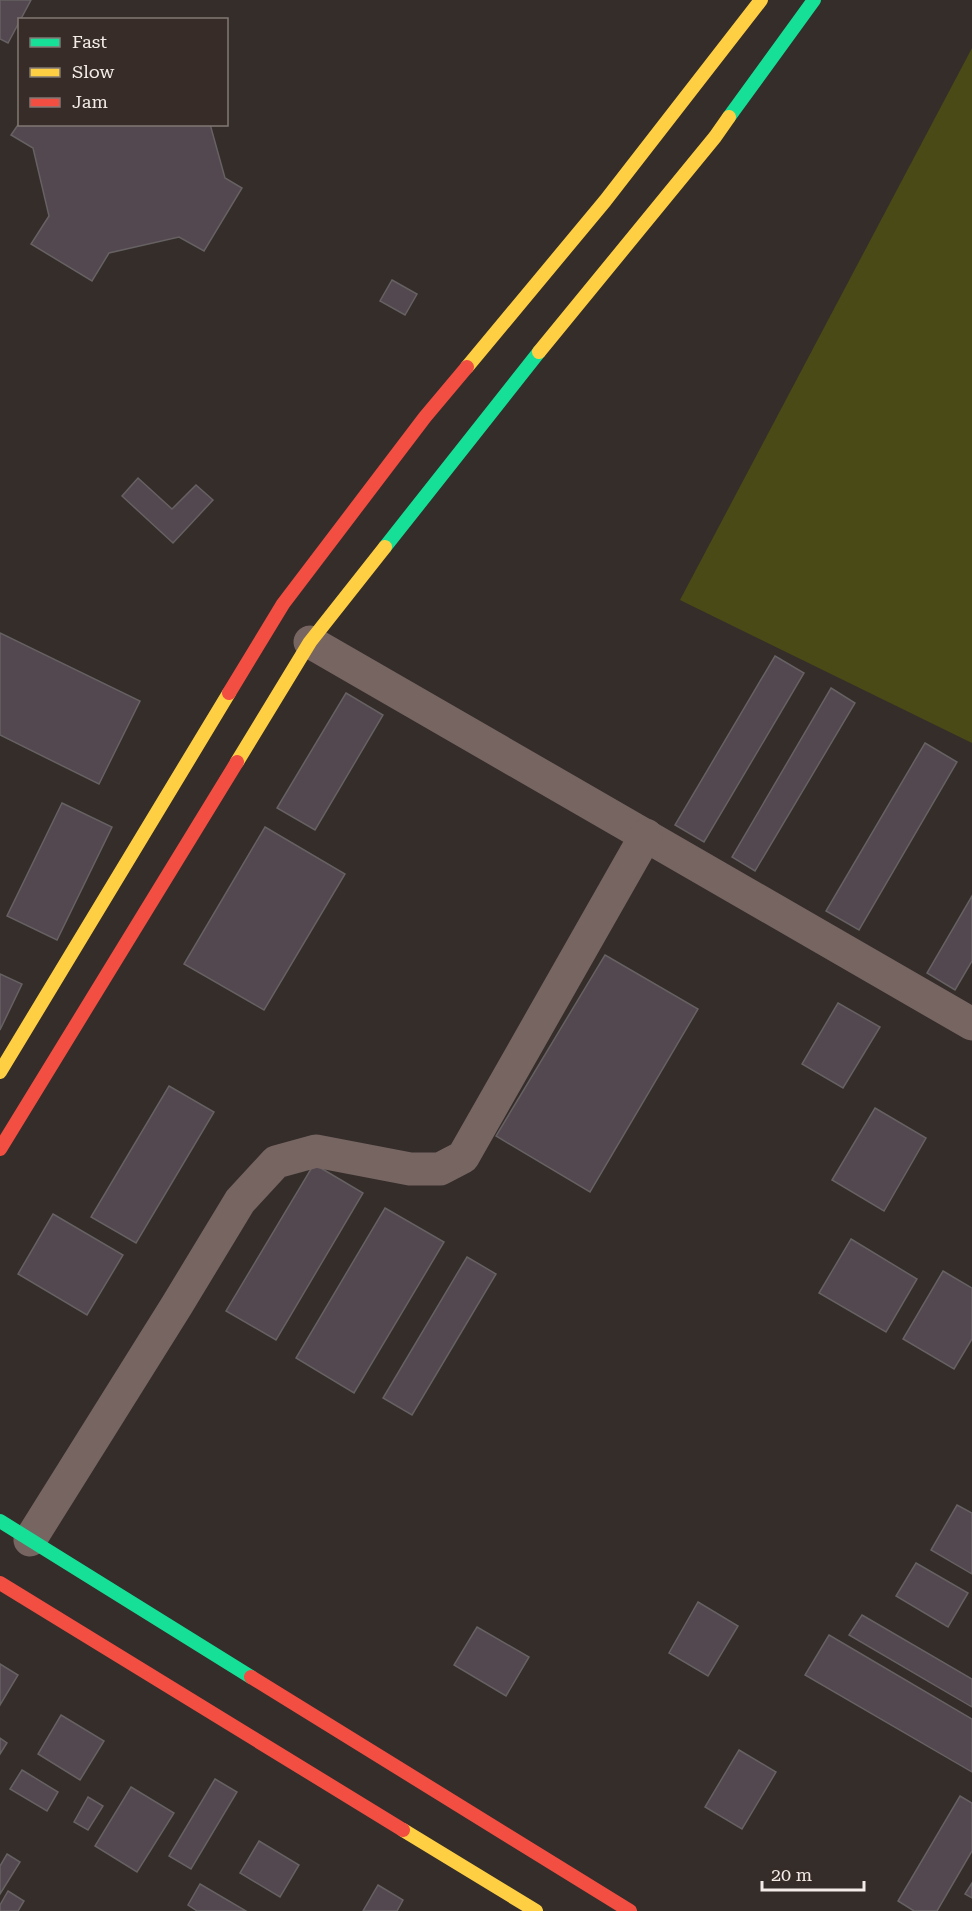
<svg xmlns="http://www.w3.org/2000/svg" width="972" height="1911" viewBox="0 0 972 1911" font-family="'Roboto Serif',serif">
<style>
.green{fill:#4a4a16}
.building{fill:#534750;stroke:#666162;stroke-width:1.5}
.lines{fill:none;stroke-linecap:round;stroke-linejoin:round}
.street{stroke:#776562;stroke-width:33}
.fast{stroke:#16e098;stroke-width:14}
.slow{stroke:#ffcf43;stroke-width:14}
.jam{stroke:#f24e42;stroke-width:14}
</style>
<rect width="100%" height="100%" fill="#342d2a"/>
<!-- green -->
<path class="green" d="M972 48V743L680 600Z"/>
<!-- building -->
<g class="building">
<path d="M0 0H31L8 43 0 39Z"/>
<path d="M20 122V124H210L225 178 242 188 204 251 179 237 109 253 92 281 31 244 49 216 33 148 11 135Z"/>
<path d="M392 280 417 294 405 315 380 301Z"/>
<path d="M138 478 172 509 196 485 213 500 173 543 122 496Z"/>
<path d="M0 633 140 701 99 784 0 735Z"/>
<path d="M775 656 804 673 704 842 675 825Z"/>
<path d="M831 688 855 703 755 871 732 857Z"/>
<path d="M346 693 383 715 315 830 277 808Z"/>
<path d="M925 743 957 762 859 930 826 911Z"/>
<path d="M62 803 112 827 57 940 7 916Z"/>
<path d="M265 827 345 874 264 1010 184 964Z"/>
<path d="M972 896V961L955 990 927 973Z"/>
<path d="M605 955 698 1009 590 1192 496 1136Z"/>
<path d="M0 974 22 984 0 1030Z"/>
<path d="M838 1003 880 1027 843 1088 802 1064Z"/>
<path d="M169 1086 214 1112 136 1243 91 1217Z"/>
<path d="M875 1108 926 1138 884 1211 832 1180Z"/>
<path d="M314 1164 363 1193 276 1340 226 1311Z"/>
<path d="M385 1208 444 1242 354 1393 296 1358Z"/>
<path d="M53 1214 123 1255 87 1315 18 1274Z"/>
<path d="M851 1239 917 1279 886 1332 819 1293Z"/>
<path d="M467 1257 496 1274 412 1415 383 1398Z"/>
<path d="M943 1271 972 1288V1339L954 1369 903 1339Z"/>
<path d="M957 1505 972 1513V1574L931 1550Z"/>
<path d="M916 1563 968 1593 948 1627 896 1596Z"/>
<path d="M698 1602 738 1626 708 1676 669 1653Z"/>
<path d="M862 1615 972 1679V1707L849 1635Z"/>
<path d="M477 1627 529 1657 506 1696 454 1665Z"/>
<path d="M829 1635 972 1719V1772L805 1675Z"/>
<path d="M0 1664 18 1675 0 1705Z"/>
<path d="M61 1715 104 1741 80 1780 38 1754Z"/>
<path d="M0 1738 7 1743 0 1754Z"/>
<path d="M739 1750 776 1772 742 1829 705 1807Z"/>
<path d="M22 1770 58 1792 47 1811 10 1789Z"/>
<path d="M215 1779 237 1792 191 1869 169 1856Z"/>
<path d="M131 1787 174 1813 137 1872 95 1846Z"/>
<path d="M960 1796 972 1803V1851L937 1911H914L898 1901Z"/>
<path d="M88 1797 103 1806 88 1830 74 1822Z"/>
<path d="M259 1841 299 1865 280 1897 240 1873Z"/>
<path d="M7 1854 20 1862 0 1894V1866Z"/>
<path d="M972 1883V1898L965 1894Z"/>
<path d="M200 1884 246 1911H197L188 1905Z"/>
<path d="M378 1885 403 1900 397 1911H363Z"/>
<path d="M8 1891 24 1901 18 1911H0V1905Z"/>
</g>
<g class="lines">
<!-- street -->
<g class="street">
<path d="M310 642 972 1024"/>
<path d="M30 1540 177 1305 240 1201 276 1162 316 1151 410 1169H440L463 1157 646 835"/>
</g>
<!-- fast -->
<g class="fast">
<path d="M729 117 814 0"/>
<path d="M385 547 539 352"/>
<path d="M0 1521 251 1677"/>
</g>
<!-- slow -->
<g class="slow">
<path d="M539 352 715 137 729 117"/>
<path d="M467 367 605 201 761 0"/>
<path d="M237 762 310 642 385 547"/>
<path d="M0 1072 229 693"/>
<path d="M403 1830 536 1911"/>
</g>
<!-- jam -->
<g class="jam">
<path d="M229 693 283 604 425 417 467 367"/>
<path d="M0 1149 237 762"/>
<path d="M0 1583 403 1830"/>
<path d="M251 1677 630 1911"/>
</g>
</g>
<!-- legend -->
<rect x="18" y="18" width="210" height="108" fill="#372c27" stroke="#827874" stroke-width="1.5"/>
<rect x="30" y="38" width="30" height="9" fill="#16e098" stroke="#827874" stroke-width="1.5"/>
<text x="72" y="48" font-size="18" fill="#f2ebe7">Fast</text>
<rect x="30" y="68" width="30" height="9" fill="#ffcf43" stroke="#827874" stroke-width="1.5"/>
<text x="72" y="78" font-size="18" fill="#f2ebe7">Slow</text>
<rect x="30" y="98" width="30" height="9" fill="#f24e42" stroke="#827874" stroke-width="1.5"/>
<text x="72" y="108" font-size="18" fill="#f2ebe7">Jam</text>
<!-- scale -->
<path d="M762 1881v9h102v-9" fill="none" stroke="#f2ebe7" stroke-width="3"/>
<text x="771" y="1881" font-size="18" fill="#f2ebe7" stroke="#372c27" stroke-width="4.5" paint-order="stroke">20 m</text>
</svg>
